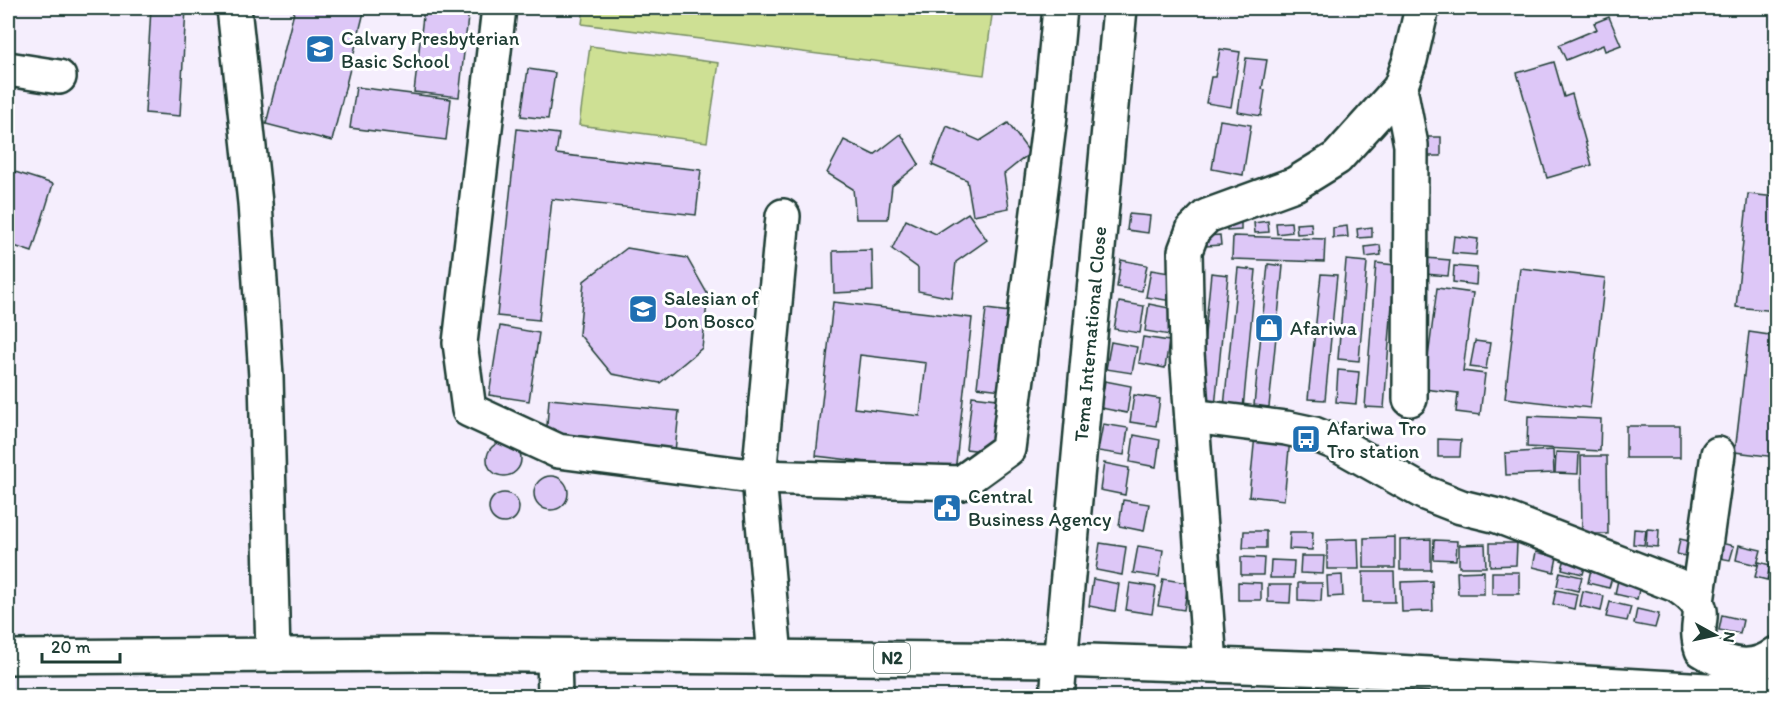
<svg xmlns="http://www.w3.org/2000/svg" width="1784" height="704" viewBox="0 0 1784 704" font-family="Itim,sans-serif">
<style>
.grass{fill:#cee094;stroke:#768e64;stroke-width:1.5}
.building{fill:#ddc7f7;stroke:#1f3d34;stroke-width:1.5;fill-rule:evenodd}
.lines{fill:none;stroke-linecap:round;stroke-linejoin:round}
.minor-casing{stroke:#1f3d34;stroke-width:38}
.highway-casing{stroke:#1f3d34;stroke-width:38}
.minor{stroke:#fff;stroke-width:33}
.highway{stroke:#fff;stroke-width:33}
.labels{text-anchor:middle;stroke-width:6;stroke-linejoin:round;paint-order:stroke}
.shield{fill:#fff;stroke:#627771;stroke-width:1.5}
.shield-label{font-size:18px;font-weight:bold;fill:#1f3d34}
.poi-label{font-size:20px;fill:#1f3d34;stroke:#fff;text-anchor:start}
.street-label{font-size:20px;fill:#1f3d34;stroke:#fff}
</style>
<rect width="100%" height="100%" fill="#f5eefd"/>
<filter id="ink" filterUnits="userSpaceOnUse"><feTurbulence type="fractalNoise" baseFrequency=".0167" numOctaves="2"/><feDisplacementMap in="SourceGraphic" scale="12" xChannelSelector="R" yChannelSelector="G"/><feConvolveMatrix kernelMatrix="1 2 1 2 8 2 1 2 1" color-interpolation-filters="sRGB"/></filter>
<g filter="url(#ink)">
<!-- grass -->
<g class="grass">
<path d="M584 8H993L984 75 582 24Z"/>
<path d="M590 46 719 63 707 142 579 125Z"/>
</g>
<!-- building -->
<g class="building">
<path d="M151 8H186L180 116 145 113Z"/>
<path d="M295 8H365L332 141 266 124Z"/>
<path d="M424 8H469L459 97 414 92Z"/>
<path d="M1609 17 1621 45 1605 51 1603 45 1566 60 1559 45 1597 29 1594 23Z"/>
<path d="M1220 49 1240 52 1231 107 1206 103 1211 77H1215Z"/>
<path d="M1246 58 1267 60 1262 89 1265 90 1261 116 1238 112Z"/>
<path d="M1554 62 1564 97 1572 94 1592 165 1547 178 1517 73Z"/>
<path d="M528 69 555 73 548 119 521 116Z"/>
<path d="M356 87 451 99 446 140 350 128Z"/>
<path d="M1220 120 1251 125 1243 175 1212 169Z"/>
<path d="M1008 123 1030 153 1004 174 1009 208 973 215 967 180 932 165 947 126 980 141Z"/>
<path d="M517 129 559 134 556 154 701 170 696 215 552 199 539 320 497 316Z"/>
<path d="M901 134 919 164 892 186 888 219H856L853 189 827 173 844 140 874 155Z"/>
<rect x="1424" y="137" width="17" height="19"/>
<path d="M12 171 53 184 32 252 8 244V186Z"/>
<path d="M1748 194 1776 197V311L1736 307Z"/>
<path d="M968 213 987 240 956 262 952 298 918 291V268L892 249 906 220 936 234Z"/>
<path d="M1129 214 1150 216 1148 233 1127 230Z"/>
<path d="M1241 220V230L1227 231 1226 222Z"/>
<path d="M1268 221 1269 232 1255 233 1254 223Z"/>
<path d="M1291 222 1292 232 1277 234 1276 223Z"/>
<path d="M1311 223 1312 233 1297 234 1296 224Z"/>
<path d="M1347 226 1348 237 1333 238V228Z"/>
<path d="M1372 227V237L1358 238 1357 229Z"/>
<path d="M1220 235 1221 245 1206 246V236Z"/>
<path d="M1233 236 1325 239 1324 262 1232 259Z"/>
<path d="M1454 236 1478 239 1476 255 1452 253Z"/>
<path d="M1380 245 1381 255 1366 257 1365 247Z"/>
<path d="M627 248 687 258 708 295 702 348 660 383 612 374 579 334 584 281Z"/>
<path d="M872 250 873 291 834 293 833 251Z"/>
<path d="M1426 258 1450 260 1448 276 1425 274Z"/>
<path d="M1121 260 1147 265 1142 291 1117 287Z"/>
<path d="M1346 260 1367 262 1359 361 1338 359Z"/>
<path d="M1376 263 1395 265 1384 408 1365 407Z"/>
<path d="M1268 264 1283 266 1269 407 1254 405Z"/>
<path d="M1454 266 1477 268 1476 285 1453 282Z"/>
<path d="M1238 268 1256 270 1243 409 1224 407Z"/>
<path d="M1520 268 1605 278 1590 408 1505 398Z"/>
<path d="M1151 270 1176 274 1172 301 1146 297Z"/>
<path d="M1211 273 1228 275 1215 407 1198 405Z"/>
<path d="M1321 274 1337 275 1325 400 1308 399Z"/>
<path d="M1437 288 1473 293 1463 371 1485 374 1480 415 1456 412 1458 393 1424 389Z"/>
<path d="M833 302 972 318 955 472 816 456ZM860 355 926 363 920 416 854 408Z"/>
<path d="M1119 302 1144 306 1140 333 1114 329Z"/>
<path d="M1149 304 1174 309 1170 335 1145 331Z"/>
<path d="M986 309 1010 312 1002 390 977 387Z"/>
<path d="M500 326 539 333 529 401 489 395Z"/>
<path d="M1749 332 1776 336V457L1735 452Z"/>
<path d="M1143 337 1169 341 1165 368 1139 363Z"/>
<path d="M1475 341 1490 343 1486 369 1470 367Z"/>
<path d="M1111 342 1137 347 1132 373 1106 369Z"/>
<path d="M1338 370 1359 372 1356 404 1336 402Z"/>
<path d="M1105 381 1131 386 1127 413 1101 408Z"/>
<path d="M1134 395 1160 399 1156 426 1130 422Z"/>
<path d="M972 396 997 399 991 452 966 449Z"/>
<path d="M549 399 679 411 675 452 546 439Z"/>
<path d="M1528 416 1601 419 1600 451 1527 447Z"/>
<path d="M1103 424 1128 428 1124 455 1098 451Z"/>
<rect x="1626" y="426" width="54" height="32"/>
<path d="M1134 435 1160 440 1156 467 1130 462Z"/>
<path d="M1255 435 1290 439 1284 500 1249 496Z"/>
<path d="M1438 439 1461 440 1460 457H1438Z"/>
<circle cx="504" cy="459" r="17"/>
<path d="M1553 450 1554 473 1506 475 1505 453Z"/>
<path d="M1556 452 1579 453 1578 474 1555 473Z"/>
<path d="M1581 456H1607L1608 534H1582Z"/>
<path d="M1104 463 1129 468 1125 495 1100 490Z"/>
<circle cx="551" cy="493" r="17"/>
<circle cx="504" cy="508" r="15"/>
<path d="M1123 500 1149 504 1144 531 1119 526Z"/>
<path d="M1634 529 1646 530 1644 545 1633 544Z"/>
<path d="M1647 529 1659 530 1658 547 1646 546Z"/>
<path d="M1244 531H1266V548H1243Z"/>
<path d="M1290 532H1313L1312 550 1289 549Z"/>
<path d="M1395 537V568H1364V538Z"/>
<path d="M1358 539 1359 569H1327V540Z"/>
<path d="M1431 539V570H1400V540Z"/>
<path d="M1680 539 1702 544 1698 559 1677 554Z"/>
<path d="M1434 540 1457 541 1456 560 1433 559Z"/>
<path d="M1712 541 1734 546 1730 560 1709 556Z"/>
<path d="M1100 543 1126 547 1122 575 1096 570Z"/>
<path d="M1490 543H1517L1516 565 1490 566Z"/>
<path d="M1485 544 1486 567H1459V545Z"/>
<path d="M1739 545 1761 550 1757 565 1736 560Z"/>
<path d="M1138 546 1163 550 1159 577 1133 573Z"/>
<path d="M1536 552 1557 557 1554 572 1533 567Z"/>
<path d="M1566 555 1587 560 1583 574 1562 569Z"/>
<path d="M1301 556H1324L1323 574 1300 573Z"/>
<path d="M1241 557 1264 558 1263 575H1241Z"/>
<path d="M1271 560 1294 561 1293 578H1270Z"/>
<path d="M1759 562 1770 565 1767 580 1755 577Z"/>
<path d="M1772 566 1776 567V582L1768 580Z"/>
<path d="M1591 569 1613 574 1609 588 1588 583Z"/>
<path d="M1484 571V594H1458L1457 572Z"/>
<path d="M1363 572H1394L1395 602H1363Z"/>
<rect x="1492" y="572" width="27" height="22"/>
<path d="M1560 572 1582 577 1578 591 1557 586Z"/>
<path d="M1342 575 1343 596 1328 597 1327 576Z"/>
<path d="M1093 579 1119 584 1115 611 1089 606Z"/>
<path d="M1163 579 1188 583 1184 610 1158 606Z"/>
<path d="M1618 580 1640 585 1637 599 1615 594Z"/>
<path d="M1432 581 1433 611 1402 612 1401 582Z"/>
<path d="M1238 582 1261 583V600H1238Z"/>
<path d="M1130 583 1156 587 1152 614 1126 610Z"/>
<path d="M1298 583H1322L1321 601 1298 600Z"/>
<path d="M1268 585H1291L1290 603 1268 602Z"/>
<path d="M1556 590 1577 594 1574 609 1553 604Z"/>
<path d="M1583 591 1604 596 1601 611 1580 606Z"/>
<path d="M1610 602 1631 607 1627 621 1606 617Z"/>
<path d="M1637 609 1659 614 1655 628 1634 624Z"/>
<path d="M1722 615 1743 620 1740 634 1719 630Z"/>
</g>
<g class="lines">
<!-- minor casing -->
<g class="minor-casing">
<g id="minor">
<path d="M234 8 255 203 266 377 273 655"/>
<path d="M499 8 460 343 469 410 558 451 759 477 961 483 1008 449 1049 125 1060 8"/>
<path d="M8 69 59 77"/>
<path d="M1400 88 1411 145 1410 399"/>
<path d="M1192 416 1286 428 1314 434 1336 443 1425 493 1461 507 1498 516 1676 585C1718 613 1690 615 1702 650 1725 665 1753 673 1776 654"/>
<path d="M1697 602 1718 454"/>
<path d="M554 656 555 696"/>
<path d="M775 657 759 477 783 216"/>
<path d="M1210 664 1187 353 1185 251 1193 230 1207 216 1295 184 1337 158 1400 88 1410 60 1422 8"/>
<path d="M1057 696 1120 8"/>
</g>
</g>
<!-- highway casing -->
<g class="highway-casing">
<path id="highway" d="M8 657 427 654 1059 660 1361 670 1776 694"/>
</g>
<!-- minor -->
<use href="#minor" class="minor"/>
<!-- highway -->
<use href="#highway" class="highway"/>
</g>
</g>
<!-- icons -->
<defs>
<g id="school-square" transform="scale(1.5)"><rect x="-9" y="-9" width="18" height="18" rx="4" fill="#1f6fb2" stroke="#fff"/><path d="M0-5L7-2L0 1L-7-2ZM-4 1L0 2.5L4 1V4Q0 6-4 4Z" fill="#fff"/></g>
<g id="shop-square" transform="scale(1.5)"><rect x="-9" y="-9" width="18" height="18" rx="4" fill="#1f6fb2" stroke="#fff"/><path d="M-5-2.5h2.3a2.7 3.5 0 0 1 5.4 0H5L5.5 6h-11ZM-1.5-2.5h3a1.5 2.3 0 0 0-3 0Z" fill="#fff"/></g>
<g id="bus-square" transform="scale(1.5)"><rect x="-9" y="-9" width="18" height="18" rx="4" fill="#1f6fb2" stroke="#fff"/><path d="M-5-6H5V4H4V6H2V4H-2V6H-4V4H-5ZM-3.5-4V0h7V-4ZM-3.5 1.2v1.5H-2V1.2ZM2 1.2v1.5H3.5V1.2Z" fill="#fff"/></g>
<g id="civic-square" transform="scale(1.5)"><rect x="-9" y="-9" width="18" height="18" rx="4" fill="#1f6fb2" stroke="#fff"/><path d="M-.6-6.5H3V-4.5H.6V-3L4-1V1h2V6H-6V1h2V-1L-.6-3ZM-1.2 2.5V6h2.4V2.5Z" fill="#fff"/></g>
</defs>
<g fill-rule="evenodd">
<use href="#school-square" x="320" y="49"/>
<use href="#school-square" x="643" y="309"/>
<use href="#shop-square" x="1269" y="328"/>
<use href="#bus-square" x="1306" y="439"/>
<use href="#civic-square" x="947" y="508"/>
</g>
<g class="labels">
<!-- shield labels -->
<rect class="shield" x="874" y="643" width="36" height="30" rx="4.5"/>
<g class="shield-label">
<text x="892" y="664">N2</text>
</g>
<!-- poi labels -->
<g class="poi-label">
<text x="341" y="45">Calvary Presbyterian<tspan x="341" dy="23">Basic School</tspan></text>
<text x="664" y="305">Salesian of<tspan x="664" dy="23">Don Bosco</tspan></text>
<text x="1290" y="335">Afariwa</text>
<text x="1327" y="435">Afariwa Tro<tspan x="1327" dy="23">Tro station</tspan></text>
<text x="968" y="503">Central<tspan x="968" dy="23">Business Agency</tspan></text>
</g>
<!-- street labels -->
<g class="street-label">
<text transform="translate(1090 334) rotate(-85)" y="7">Tema International Close</text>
</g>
</g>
<!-- margin -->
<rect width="1784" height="704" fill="none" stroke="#fff" stroke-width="30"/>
<rect x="15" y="15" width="1754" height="674" fill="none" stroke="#1f3d34" stroke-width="2" filter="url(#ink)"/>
<!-- north arrow -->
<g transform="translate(1715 635) rotate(98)" stroke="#ffffff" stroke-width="4.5" paint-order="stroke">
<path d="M0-4.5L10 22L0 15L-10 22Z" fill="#1f3d34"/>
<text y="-9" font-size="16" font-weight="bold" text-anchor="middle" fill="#1f3d34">N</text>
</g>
<!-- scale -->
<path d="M42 653v9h78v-9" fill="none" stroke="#1f3d34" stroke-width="3"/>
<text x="51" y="653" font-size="18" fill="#1f3d34" stroke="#ffffff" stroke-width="4.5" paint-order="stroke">20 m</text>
</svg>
